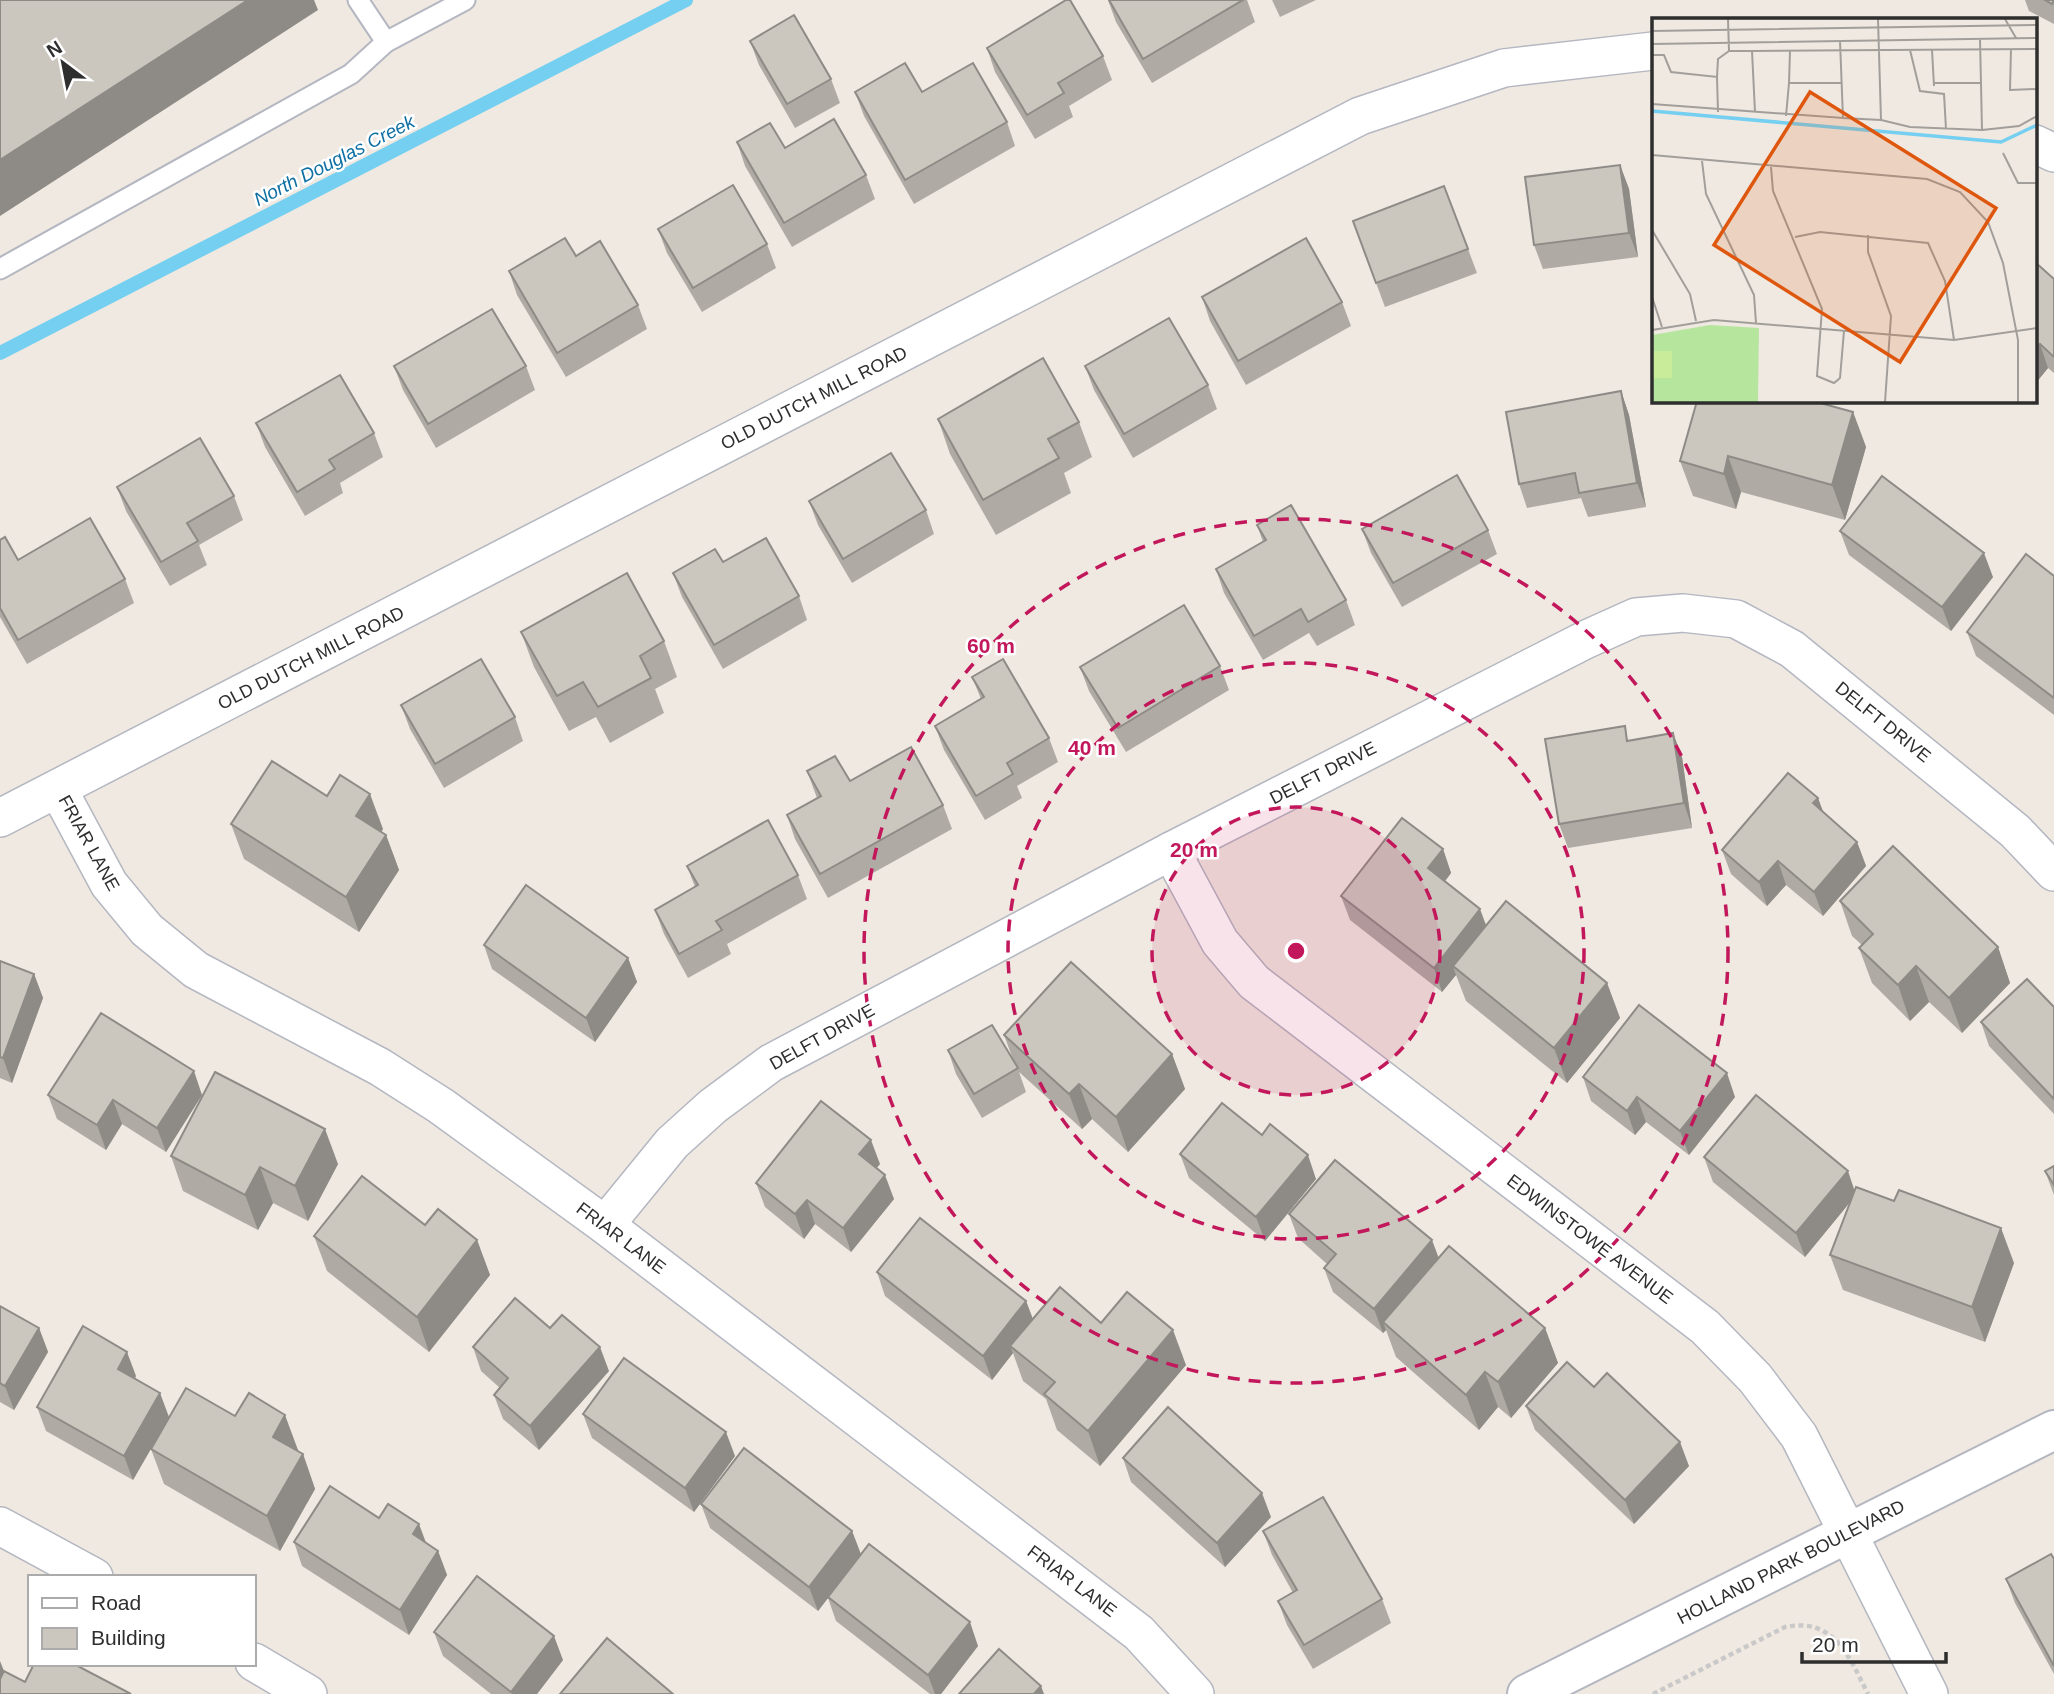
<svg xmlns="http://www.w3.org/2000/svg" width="2054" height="1694" viewBox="0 0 2054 1694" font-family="Helvetica,sans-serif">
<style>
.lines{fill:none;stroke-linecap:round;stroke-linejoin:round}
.stream{stroke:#75cff0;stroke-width:14}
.lane-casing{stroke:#b4b7c1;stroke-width:23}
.street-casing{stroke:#b4b7c1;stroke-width:40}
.secondary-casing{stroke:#b4b7c1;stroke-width:42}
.path{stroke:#c9c9c9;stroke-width:4.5;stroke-dasharray:5 3.5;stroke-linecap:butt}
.lane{stroke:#fff;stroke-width:19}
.street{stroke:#fff;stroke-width:37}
.secondary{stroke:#fff;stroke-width:38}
.wall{fill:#afaba4}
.shaded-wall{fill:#8e8b86}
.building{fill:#cbc7bf;stroke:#8e8b86;stroke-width:2}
.ring{fill:none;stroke:#c2185b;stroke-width:3.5;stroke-dasharray:12 9}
.labels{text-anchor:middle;stroke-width:5;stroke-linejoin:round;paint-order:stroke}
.street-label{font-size:18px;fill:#2e2e2e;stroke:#fff}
.water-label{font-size:19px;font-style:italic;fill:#0d6fa3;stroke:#fff}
.inset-river{fill:none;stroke:#75cff0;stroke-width:3.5}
.inset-road{fill:none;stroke:#a29e99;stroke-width:2}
.view{fill:#df570e;fill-opacity:0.15;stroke:#df570e;stroke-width:3.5}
.inset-edge{fill:none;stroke:#2e2e2e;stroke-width:3.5}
.centre{fill:#c2185b;stroke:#fff;stroke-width:3.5}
.ring-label{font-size:21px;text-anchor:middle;font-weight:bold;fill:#c2185b;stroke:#fff;stroke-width:5;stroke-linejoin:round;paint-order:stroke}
</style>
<rect width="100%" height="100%" fill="#efe9e1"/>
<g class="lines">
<!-- stream -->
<path class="stream" d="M0 353 686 0"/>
<!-- lane casing -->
<g class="lane-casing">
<g id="lane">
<path d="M386 42 465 0"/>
<path d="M0 269 351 74 386 42 358 0"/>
</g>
</g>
<!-- street casing -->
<g class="street-casing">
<g id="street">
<path d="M2035 144 2054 153"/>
<path d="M58 789 109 884 147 930 196 970 380 1067 441 1106 605 1225 1139 1633 1195 1694"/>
<path d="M0 818 1360 116 1504 68 1653 51"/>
<path d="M1171 851 1220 942 1254 982 1705 1327 1755 1378 1799 1436 1929 1694"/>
<path d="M605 1225 672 1143 713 1106 771 1063 1171 851 1587 639 1636 617 1683 613 1736 619 1792 649 2015 831 2054 872"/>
<path d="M0 1526 94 1577"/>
<path d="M254 1662 308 1694"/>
</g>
</g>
<!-- secondary casing -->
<g class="secondary-casing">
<path id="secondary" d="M1527 1694 2054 1430"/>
</g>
<!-- path -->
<path class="path" d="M1653 1694 1785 1627C1835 1617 1849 1657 1868 1694"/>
<!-- lane -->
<use href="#lane" class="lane"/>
<!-- street -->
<use href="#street" class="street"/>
<!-- secondary -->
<use href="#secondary" class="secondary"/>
</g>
<!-- wall -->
<g class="wall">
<path d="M1108 0H1247L1255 22 1152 83 1116 22Z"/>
<path d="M1272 0H1316L1280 17Z"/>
<path d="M2025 0H2054V24L2029 11Z"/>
<path d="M750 41 831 79 840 103 795 128 759 65Z"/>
<path d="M987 48 1103 56 1112 80 1069 106 1073 117 1035 139 995 72Z"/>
<path d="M855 92H922L1007 122 1015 146 914 204 864 116Z"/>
<path d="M737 142 785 148 866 175 875 199 792 247 745 166Z"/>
<path d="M1620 165 1629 189 1638 257 1543 269 1534 245Z"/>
<path d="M1353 221 1468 249 1477 273 1385 307Z"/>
<path d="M658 229 767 244 776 268 702 312 667 253Z"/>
<path d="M576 256 638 305 647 329 566 377 517 295 509 271Z"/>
<path d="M2035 262 2054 279V373L2048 368 2035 384Z"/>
<path d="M1202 297 1342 302 1351 326 1246 385 1210 321Z"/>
<path d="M394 366H526L535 390 436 448 403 390Z"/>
<path d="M1085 366 1208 385 1217 409 1133 458 1094 390Z"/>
<path d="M1621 391 1629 415 1646 507 1588 517 1581 498 1527 508 1519 484Z"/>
<path d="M1853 412 1866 447 1845 520 1741 492 1736 509 1693 496 1680 461Z"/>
<path d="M938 419 1079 422 1092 457 1064 473 1071 493 996 535 950 454Z"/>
<path d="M256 423 374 433 383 457 340 483 343 493 305 516 265 447Z"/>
<path d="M117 487 234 496 243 520 199 545 207 565 170 586 126 511Z"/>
<path d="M809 501 926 510 934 534 852 583 818 525Z"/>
<path d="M1257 525 1346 600 1355 625 1317 646 1309 633 1263 660 1224 593 1216 569 1263 542Z"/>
<path d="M1362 529 1488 530 1497 554 1402 607 1371 553Z"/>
<path d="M1840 531 1993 577 1951 631 1849 555Z"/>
<path d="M0 540 18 560 125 579 134 603 27 664 0 617Z"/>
<path d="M723 562 799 596 807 620 723 669 682 597 673 573Z"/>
<path d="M2054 576V715L1976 656 1967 632Z"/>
<path d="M521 632 664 641 677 677 655 689 664 713 610 743 596 717 569 731 534 667Z"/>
<path d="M1220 666 1229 690 1126 752 1089 691 1080 667Z"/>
<path d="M972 677 1049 738 1058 762 1017 786 1022 798 985 820 944 750 935 726 981 699Z"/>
<path d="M401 705 515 717 523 741 444 788 410 729Z"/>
<path d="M1673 733 1682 757 1692 828 1568 848 1559 824 1630 740Z"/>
<path d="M807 771 943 805 952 829 828 898 795 839 787 815 817 798Z"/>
<path d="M327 796 383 829 381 832 386 835 399 870 359 932 244 859 231 824Z"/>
<path d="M1818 798 1823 813 1857 842 1866 866 1823 916 1786 885 1767 906 1731 874 1722 850Z"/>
<path d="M1443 849 1451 873 1445 881 1486 925 1607 983 1620 1018 1567 1083 1466 1001 1456 975 1442 992 1350 920 1341 896Z"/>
<path d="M687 866 798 875 807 899 727 944 731 954 688 978 664 934 655 910 695 887Z"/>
<path d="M1840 901 1998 947 2010 983 1962 1033 1929 1002 1910 1021 1872 983 1859 948 1862 945 1852 936Z"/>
<path d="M484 945 628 958 637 982 595 1042 492 969Z"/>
<path d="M0 961 34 974 43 998 12 1083 0 1078Z"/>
<path d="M2054 1007V1114L1989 1046 1981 1022Z"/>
<path d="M1004 1035 1172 1054 1185 1089 1128 1152 1092 1119 1082 1129 1019 1072 1026 1092 982 1118 956 1074 948 1050 1014 1062Z"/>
<path d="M1583 1077 1735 1097 1689 1155 1646 1122 1635 1135 1591 1101Z"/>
<path d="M48 1095H202L166 1152 122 1124 106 1150 57 1119Z"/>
<path d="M1180 1154 1316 1179 1265 1241 1189 1178Z"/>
<path d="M171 1156 338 1164 308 1221 273 1203 258 1230 183 1191Z"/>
<path d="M1704 1157 1855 1190 2014 1263 1985 1342 1843 1290 1830 1255 1850 1202 1805 1257 1713 1182Z"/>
<path d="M880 1164 876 1168 894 1199 851 1252 815 1224 804 1239 765 1207 756 1183Z"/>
<path d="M2054 1166V1195L2045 1171Z"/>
<path d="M1289 1214 1438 1258 1545 1328 1558 1363 1511 1418 1498 1407 1479 1430 1396 1357 1386 1330 1383 1333 1333 1292 1324 1268 1327 1264 1298 1238Z"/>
<path d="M425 1225 477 1240 490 1275 429 1352 327 1271 314 1236Z"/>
<path d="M877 1272 1026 1301 1033 1319 1101 1323 1186 1365 1100 1466 1057 1430 1046 1399 1023 1381 1013 1353 992 1380 885 1296Z"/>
<path d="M0 1306 39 1328 48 1352 14 1410 0 1402Z"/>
<path d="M473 1347 609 1371 539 1450 503 1419 494 1395 500 1388 481 1371Z"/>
<path d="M136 1376 135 1379 169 1417 235 1416 298 1450V1451L303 1454 315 1489 280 1551 164 1484 151 1449 133 1480 46 1431 37 1407Z"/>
<path d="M1526 1406 1689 1466 1634 1524 1535 1430Z"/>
<path d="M583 1414 735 1456 694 1512 592 1438Z"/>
<path d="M1123 1458 1271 1517 1225 1567 1131 1482Z"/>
<path d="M701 1504 852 1531 861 1554 978 1646 941 1694H930L836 1621 828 1598 818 1611 710 1528Z"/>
<path d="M379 1518 438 1551 447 1575 409 1635 302 1566 294 1542Z"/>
<path d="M1263 1531 1382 1599 1391 1623 1313 1669 1287 1625 1278 1601 1293 1593 1272 1555Z"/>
<path d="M2054 1559V1674L2015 1603 2006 1579Z"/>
<path d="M434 1632 563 1660 537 1694H491L443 1656Z"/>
</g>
<!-- shaded-wall -->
<g class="shaded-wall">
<path d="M248 0H314L318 10 0 216V160Z"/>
<path d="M1620 165 1629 189 1638 257 1629 233Z"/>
<path d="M2040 344 2048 368 2035 384V350Z"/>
<path d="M1621 391 1629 415 1646 507 1637 483Z"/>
<path d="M1853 412 1866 447 1845 520 1832 485Z"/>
<path d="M1728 456 1741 492 1736 509 1724 474Z"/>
<path d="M1984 553 1993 577 1951 631 1942 607Z"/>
<path d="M1673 733 1682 757 1692 828 1684 803Z"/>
<path d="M370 794 383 829 369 851 356 816Z"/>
<path d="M1818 798 1827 822 1813 803Z"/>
<path d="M386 835 399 870 359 932 346 897Z"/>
<path d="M1857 842 1866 866 1823 916 1814 892Z"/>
<path d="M1443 849 1451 873 1437 892 1428 868Z"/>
<path d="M1778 861 1786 885 1767 906 1759 882Z"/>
<path d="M1480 909 1489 933 1453 966 1456 975 1442 992 1434 968Z"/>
<path d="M1998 947 2010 983 1962 1033 1949 998Z"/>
<path d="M628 958 637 982 595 1042 586 1018Z"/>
<path d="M1916 966 1929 1002 1910 1021 1898 985Z"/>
<path d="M34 974 43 998 12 1083 3 1058Z"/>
<path d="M1607 983 1620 1018 1567 1083 1554 1048Z"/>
<path d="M1172 1054 1185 1089 1128 1152 1116 1117Z"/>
<path d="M194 1071 202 1095 166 1152 157 1128Z"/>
<path d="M1727 1073 1735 1097 1689 1155 1680 1131Z"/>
<path d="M1079 1084 1092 1119 1082 1129 1069 1094Z"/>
<path d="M1637 1097 1646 1122 1635 1135 1627 1111Z"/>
<path d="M113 1100 122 1124 106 1150 97 1125Z"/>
<path d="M325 1129 338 1164 308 1221 295 1186Z"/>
<path d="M871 1140 880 1164 868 1179 859 1154Z"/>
<path d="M1308 1155 1316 1179 1265 1241 1256 1217Z"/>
<path d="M260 1167 273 1203 258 1230 245 1195Z"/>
<path d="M1848 1171 1856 1195 1805 1257 1796 1233Z"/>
<path d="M885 1175 894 1199 851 1252 843 1228Z"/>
<path d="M807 1200 815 1224 804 1239 795 1214Z"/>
<path d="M2001 1228 2014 1263 1985 1342 1972 1307Z"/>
<path d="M477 1240 490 1275 429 1352 417 1317Z"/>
<path d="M1432 1240 1441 1264 1383 1322 1386 1330 1383 1333 1374 1309Z"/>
<path d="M1026 1301 1035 1325 1010 1346 1013 1353 992 1380 983 1356Z"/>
<path d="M39 1328 48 1352 14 1410 5 1386Z"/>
<path d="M1545 1328 1558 1363 1511 1418 1498 1382Z"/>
<path d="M1173 1330 1186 1365 1100 1466 1088 1431Z"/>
<path d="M600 1347 609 1371 539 1450 530 1426Z"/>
<path d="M127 1352 136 1376 126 1393 118 1369Z"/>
<path d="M1485 1372 1498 1407 1479 1430 1466 1395Z"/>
<path d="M160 1393 169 1417 133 1480 124 1456Z"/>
<path d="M285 1415 298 1450 286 1472 273 1437Z"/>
<path d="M726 1432 735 1456 694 1512 685 1488Z"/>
<path d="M1680 1442 1689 1466 1634 1524 1625 1500Z"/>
<path d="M303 1454 315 1489 280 1551 267 1516Z"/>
<path d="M1262 1493 1271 1517 1225 1567 1217 1543Z"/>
<path d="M419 1524 428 1548 413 1534Z"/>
<path d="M852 1531 861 1555 818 1611 809 1587Z"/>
<path d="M438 1551 447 1575 409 1635 400 1610Z"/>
<path d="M970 1622 978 1646 941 1694H935L928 1675Z"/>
<path d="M554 1636 563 1660 537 1694H512L511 1692Z"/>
<path d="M0 1661 6 1676 0 1686Z"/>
<path d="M1041 1686 1044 1694H1034Z"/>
</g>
<!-- building -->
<g class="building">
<path d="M0 0H248L0 160Z"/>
<path d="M1066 0H1070L1103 56 1058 83 1064 93 1027 115 987 48Z"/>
<path d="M1109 0H1243L1143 59Z"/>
<path d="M2045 0H2054L2052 4Z"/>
<path d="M794 15 831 79 787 104 750 41Z"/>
<path d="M905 63 922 92 973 63 1007 122 905 180 855 92Z"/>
<path d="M834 119 866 175 784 223 737 142 770 123 785 148Z"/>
<path d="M1620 165 1629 233 1534 245 1525 177Z"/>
<path d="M733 185 767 244 693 288 658 229Z"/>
<path d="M1444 186 1468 249 1376 283 1353 221Z"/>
<path d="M565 238 576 256 600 241 638 305 557 353 509 271Z"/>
<path d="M1306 238 1342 302 1238 361 1202 297Z"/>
<path d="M2035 262 2054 279V357L2040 344 2035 350Z"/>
<path d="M492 309 526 366 428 424 394 366Z"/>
<path d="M1169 318 1208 385 1124 434 1085 366Z"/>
<path d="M1043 358 1079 422 1048 439 1059 458 983 500 938 419Z"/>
<path d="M340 375 374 433 329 460 335 469 297 492 256 423Z"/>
<path d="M1621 391 1637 483 1579 493 1575 473 1519 484 1506 412Z"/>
<path d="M1697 401H1813L1853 412 1832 485 1728 456 1724 474 1680 461Z"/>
<path d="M200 438 234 496 187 523 198 541 161 562 117 487Z"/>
<path d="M891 453 926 510 843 559 809 501Z"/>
<path d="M1457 475 1488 530 1393 583 1362 529Z"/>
<path d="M1882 476 1984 553 1942 607 1840 531Z"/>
<path d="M1291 505 1346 600 1308 622 1301 609 1254 636 1216 569 1266 540 1257 525Z"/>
<path d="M90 518 125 579 18 640 0 608V540L5 537 18 560Z"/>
<path d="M766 538 799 596 714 645 673 573 715 549 723 562Z"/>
<path d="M2026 554 2054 576V698L1967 632Z"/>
<path d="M627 573 664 641 640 656 651 678 598 707 583 682 557 696 521 632Z"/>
<path d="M1184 605 1220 666 1118 728 1080 667Z"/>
<path d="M481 659 515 717 435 764 401 705Z"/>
<path d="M1003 659 1049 738 1007 763 1013 774 976 796 935 726 984 697 972 677Z"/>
<path d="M1625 726 1627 741 1673 733 1684 803 1559 824 1545 739Z"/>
<path d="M911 747 943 805 820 874 787 815 821 796 807 771 835 756 850 781Z"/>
<path d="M272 761 327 796 340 775 370 794 356 816 386 835 346 897 231 824Z"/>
<path d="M1788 773 1818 798 1813 803 1857 842 1814 892 1778 861 1759 882 1722 850Z"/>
<path d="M1402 818 1443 849 1428 868 1480 909 1434 968 1341 896Z"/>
<path d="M768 820 798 875 716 921 722 930 679 954 655 910 698 885 687 866Z"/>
<path d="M1893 846 1998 947 1949 998 1916 966 1898 985 1859 948 1873 934 1840 901Z"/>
<path d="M526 885 628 958 586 1018 484 945Z"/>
<path d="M1506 901 1607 983 1554 1048 1453 966Z"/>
<path d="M0 961 34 974 3 1058 0 1057Z"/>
<path d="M1071 962 1172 1054 1116 1117 1079 1084 1069 1094 1004 1035Z"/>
<path d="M2027 979 2054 1007V1099L1981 1022Z"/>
<path d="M1639 1005 1727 1073 1680 1131 1637 1097 1627 1111 1583 1077Z"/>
<path d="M101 1013 194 1071 157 1128 113 1100 97 1125 48 1095Z"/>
<path d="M992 1025 1018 1068 974 1094 948 1050Z"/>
<path d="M215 1072 325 1129 295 1186 260 1167 245 1195 171 1156Z"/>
<path d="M1756 1095 1848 1171 1796 1233 1704 1157Z"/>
<path d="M821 1101 871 1140 859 1154 885 1175 843 1228 807 1200 795 1214 756 1183Z"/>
<path d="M1222 1103 1262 1135 1270 1124 1308 1155 1256 1217 1180 1154Z"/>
<path d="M1335 1160 1432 1240 1374 1309 1324 1268 1336 1254 1289 1214Z"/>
<path d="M2054 1166V1185L2045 1171Z"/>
<path d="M362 1176 425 1225 438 1209 477 1240 417 1317 314 1236Z"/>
<path d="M1856 1187 1894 1201 1899 1190 2001 1228 1972 1307 1830 1255Z"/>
<path d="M920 1218 1026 1301 983 1356 877 1272Z"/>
<path d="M1449 1246 1545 1328 1498 1382 1485 1372 1466 1395 1383 1322Z"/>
<path d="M1060 1287 1101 1323 1127 1292 1173 1330 1088 1431 1044 1394 1055 1382 1010 1346Z"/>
<path d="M515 1298 550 1328 562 1315 600 1347 530 1426 494 1395 508 1378 473 1347Z"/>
<path d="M0 1306 39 1328 5 1386 0 1383Z"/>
<path d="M83 1326 127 1352 118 1369 160 1393 124 1456 37 1407Z"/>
<path d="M624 1358 726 1432 685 1488 583 1414Z"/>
<path d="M1567 1362 1594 1387 1607 1373 1680 1442 1625 1500 1526 1406Z"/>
<path d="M186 1388 235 1416 249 1393 285 1415 273 1437 303 1454 267 1516 151 1449Z"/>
<path d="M1168 1407 1262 1493 1217 1543 1123 1458Z"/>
<path d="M744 1448 852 1531 809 1587 701 1504Z"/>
<path d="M330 1486 379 1518 388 1504 419 1524 413 1534 438 1551 400 1610 294 1542Z"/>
<path d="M1323 1497 1382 1599 1304 1645 1278 1601 1297 1590 1263 1531Z"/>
<path d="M869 1544 970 1622 928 1675 828 1597Z"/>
<path d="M2051 1554 2054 1559V1666L2006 1579Z"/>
<path d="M477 1576 554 1636 511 1692 434 1632Z"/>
<path d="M607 1638 673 1694H560Z"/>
<path d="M999 1649 1041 1686 1034 1694H959Z"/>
<path d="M34 1664H74L131 1694H0V1679L4 1671 25 1682Z"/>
</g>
<!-- distance rings -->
<circle cx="1296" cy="951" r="144" fill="#c2185b" fill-opacity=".12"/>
<g class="ring">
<circle cx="1296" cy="951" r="144"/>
<circle cx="1296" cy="951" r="288"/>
<circle cx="1296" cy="951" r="432"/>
</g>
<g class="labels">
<!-- street labels -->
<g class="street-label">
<text transform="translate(814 398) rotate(-27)" y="6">OLD DUTCH MILL ROAD</text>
<text transform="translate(311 658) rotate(-27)" y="6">OLD DUTCH MILL ROAD</text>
<text transform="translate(1883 722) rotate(39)" y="6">DELFT DRIVE</text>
<text transform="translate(1323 773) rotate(-27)" y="6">DELFT DRIVE</text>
<text transform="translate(89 843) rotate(61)" y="6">FRIAR LANE</text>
<text transform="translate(822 1037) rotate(-29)" y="6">DELFT DRIVE</text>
<text transform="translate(621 1238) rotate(37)" y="6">FRIAR LANE</text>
<text transform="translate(1590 1239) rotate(37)" y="6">EDWINSTOWE AVENUE</text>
<text transform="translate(1791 1562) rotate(-27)" y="6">HOLLAND PARK BOULEVARD</text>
<text transform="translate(1072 1581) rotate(37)" y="6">FRIAR LANE</text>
</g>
<!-- water labels -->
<g class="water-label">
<text transform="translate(334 160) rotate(-27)" y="7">North Douglas Creek</text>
</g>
</g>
<!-- overview -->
<g transform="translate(1652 18)">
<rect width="385" height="385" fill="#efe9e1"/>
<path d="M58 307 107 310 106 384H0V317Z" fill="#b6e59e"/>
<path d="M0 333H20V360H0Z" fill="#c9ec9a"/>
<path class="inset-river" d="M0 93 349 124 385 107"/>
<path class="inset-road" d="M76 1 77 33H100L103 94M226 1 229 102 258 109 330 112 328 21M353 1 364 20M0 13 385 7M0 26 385 20M359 31 358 72 385 71M258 32 268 73 292 76 294 111M280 32 282 68M100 33 385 31M138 33 137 65H189M0 37H12L19 54 65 59 66 41 77 33M65 59 66 94M282 65H329M0 86 191 100 188 23M134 98 137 65M191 100 229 102M330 112 367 108 385 98M351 135 366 165H385M0 137 275 161 308 174 336 204 351 245 366 322V384M50 143 54 176 102 277 104 305M119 149 121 173 170 291 165 358 182 365 188 360 192 313M0 212 38 276 44 303M216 217V234L239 298 233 384M143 219 168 214 276 225 293 263 302 322M0 279 10 309M0 312 62 302 302 322 385 310"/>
<path class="view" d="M158 74 344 190 248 344 62 227Z"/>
<rect width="385" height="385" class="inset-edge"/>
</g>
<circle cx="1296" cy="951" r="10" class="centre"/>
<g class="ring-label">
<text x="991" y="653">60 m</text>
<text x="1092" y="755">40 m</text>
<text x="1194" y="857">20 m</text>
</g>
<!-- legend -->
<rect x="28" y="1575" width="228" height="91" fill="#ffffff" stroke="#ababab" stroke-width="2"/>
<rect x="42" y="1598" width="35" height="10" fill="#ffffff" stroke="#ababab" stroke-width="2"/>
<text x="91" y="1610" font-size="21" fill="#2e2e2e">Road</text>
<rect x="42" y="1628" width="35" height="21" fill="#cbc7bf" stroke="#ababab" stroke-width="2"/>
<text x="91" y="1645" font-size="21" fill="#2e2e2e">Building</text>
<!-- north arrow -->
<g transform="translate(63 63) rotate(328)" stroke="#ffffff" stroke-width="5" paint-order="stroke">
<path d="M0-5L12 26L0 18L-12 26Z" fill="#2e2e2e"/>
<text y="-10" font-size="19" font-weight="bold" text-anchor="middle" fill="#2e2e2e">N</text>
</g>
<!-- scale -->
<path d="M1802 1652v10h144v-10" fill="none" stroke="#2e2e2e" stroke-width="3.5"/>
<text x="1812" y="1652" font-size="21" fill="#2e2e2e" stroke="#ffffff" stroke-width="5" paint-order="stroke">20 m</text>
</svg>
